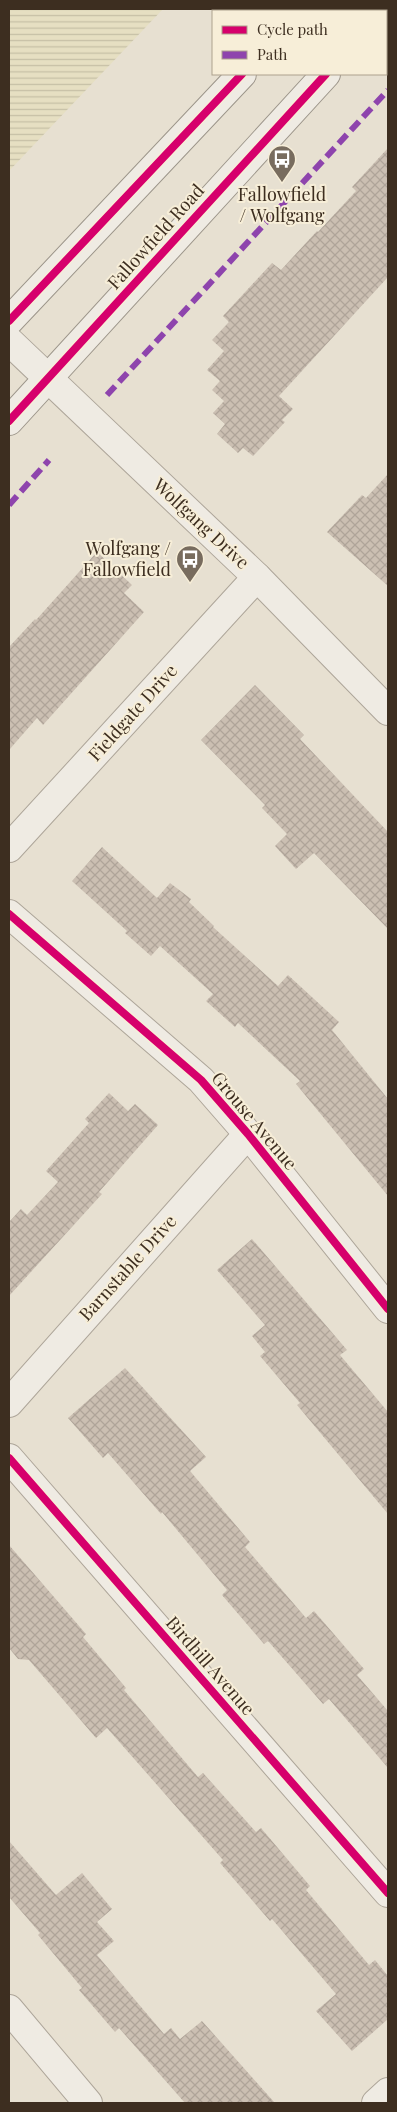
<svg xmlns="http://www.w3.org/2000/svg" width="397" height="2112" viewBox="0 0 397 2112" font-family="'Playfair Display',serif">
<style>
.farmland{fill:url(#farmland-rules)}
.building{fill:url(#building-cross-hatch)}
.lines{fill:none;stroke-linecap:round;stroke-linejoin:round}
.minor-casing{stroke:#ada599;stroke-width:30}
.tertiary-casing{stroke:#ada599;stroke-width:30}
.secondary-casing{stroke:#9c958a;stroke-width:30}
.minor{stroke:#efebe3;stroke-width:28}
.tertiary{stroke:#efebe3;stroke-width:28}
.secondary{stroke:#efebe3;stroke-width:28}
.quiet{stroke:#8e44ad;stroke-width:6;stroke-dasharray:12 6;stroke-linecap:butt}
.cycleway-casing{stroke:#f7eed8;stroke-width:11}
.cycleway{stroke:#d6006c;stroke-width:8}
.labels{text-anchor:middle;stroke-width:4;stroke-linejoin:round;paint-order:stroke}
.poi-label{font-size:18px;fill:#3d2e20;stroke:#f7eed8}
.street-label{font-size:18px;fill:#3d2e20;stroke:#f7eed8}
</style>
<defs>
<pattern id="farmland-rules" width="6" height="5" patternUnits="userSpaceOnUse" patternTransform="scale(1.25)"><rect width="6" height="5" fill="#e6dfc2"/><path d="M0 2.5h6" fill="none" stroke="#c6c0a6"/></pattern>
<pattern id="building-cross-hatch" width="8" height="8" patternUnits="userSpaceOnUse" patternTransform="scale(1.25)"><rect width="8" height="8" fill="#cbbfb2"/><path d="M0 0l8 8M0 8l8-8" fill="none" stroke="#afa499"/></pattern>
</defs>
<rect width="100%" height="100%" fill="#e7e0d1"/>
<!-- farmland -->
<path class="farmland" d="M9 9H163L9 171Z"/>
<!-- building -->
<g class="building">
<path d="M388 148V277L279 396 293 409 282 420 285 422 253 456 243 448 238 453 217 434 225 424 213 413 224 401 212 390 220 381 207 370 224 351 212 340 229 322 223 316 272 263 281 270 317 231 318 232 356 191 352 187Z"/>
<path d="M388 474V586L327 532 362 495 366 498Z"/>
<path d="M97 552 132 585 124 593 144 612 43 725 37 718 9 750V647L35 619 36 620Z"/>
<path d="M255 685 304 735 300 739 388 832V929L314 853 296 869 275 846 287 834 262 808 265 805 201 740Z"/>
<path d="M102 847 157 898 170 883 191 899 189 902 214 926 213 927 278 986 288 975 339 1022 332 1030 388 1099V1196L296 1084 300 1081 238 1023 235 1027 206 1001 213 994 160 946 151 956 125 933 127 931 72 881Z"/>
<path d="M109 1093 128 1111 135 1104 158 1125 99 1192 102 1194 9 1296V1222L21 1209 27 1215 58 1182 46 1171 89 1123 85 1119Z"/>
<path d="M252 1239 347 1350 340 1355 388 1412V1514L297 1405 300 1403 260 1356 265 1352 252 1336 265 1325 217 1270Z"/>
<path d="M125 1368 206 1457 190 1471 250 1542 245 1547 306 1618 314 1611 364 1669 357 1675 388 1711V1768L329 1699 323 1704 268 1641 264 1644 222 1595 227 1590 162 1512 161 1514 108 1453 103 1458 68 1418Z"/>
<path d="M9 1545 86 1634 83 1637 126 1688 124 1690 198 1777 203 1773 256 1832 261 1828 310 1886 306 1890 369 1965 375 1960 388 1976V2019L352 2051 316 2011 336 1994 272 1919 270 1921 220 1863 223 1860 107 1728 96 1738 29 1660 18 1659 9 1648Z"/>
<path d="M9 1841 56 1895 82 1873 112 1909 97 1922 114 1941 97 1955 164 2034 171 2028 180 2039 202 2021 275 2103H185L119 2028 115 2032 79 1990 82 1988 38 1935 40 1933 9 1897Z"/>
</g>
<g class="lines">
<!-- minor casing -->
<g class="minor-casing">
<g id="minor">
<path d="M9 848 257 577"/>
<path d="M9 914 201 1080 248 1134 388 1309"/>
<path d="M9 1403 248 1134"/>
<path d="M9 1458 388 1893"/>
<path d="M9 2009 88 2103"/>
<path d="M376 2103 388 2092"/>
</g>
</g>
<!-- tertiary casing -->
<g class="tertiary-casing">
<path id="tertiary" d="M9 341 257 577 388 711"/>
</g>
<!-- secondary casing -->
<g class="secondary-casing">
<g id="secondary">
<path d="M301 11 304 9"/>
<path d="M384 11 386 9"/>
<path d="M9 321 242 74"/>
<path d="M9 421 326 74"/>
</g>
</g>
<!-- minor -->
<use href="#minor" class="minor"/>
<!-- tertiary -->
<use href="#tertiary" class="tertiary"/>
<!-- secondary -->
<use href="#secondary" class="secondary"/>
<!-- quiet -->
<g class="quiet">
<path d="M107 395 388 90"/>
<path d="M9 505 49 460"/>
</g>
<!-- cycleway casing -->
<g class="cycleway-casing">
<g id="cycleway">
<path d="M9 321 242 74"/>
<path d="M9 421 326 74"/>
<path d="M9 914 201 1080 248 1134 388 1309"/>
<path d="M9 1458 388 1893"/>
</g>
</g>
<!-- cycleway -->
<use href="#cycleway" class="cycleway"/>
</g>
<!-- icons -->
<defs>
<g id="bus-pin" transform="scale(1.4375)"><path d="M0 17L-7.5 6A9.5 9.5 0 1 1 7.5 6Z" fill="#786c5e" stroke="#f7eed8"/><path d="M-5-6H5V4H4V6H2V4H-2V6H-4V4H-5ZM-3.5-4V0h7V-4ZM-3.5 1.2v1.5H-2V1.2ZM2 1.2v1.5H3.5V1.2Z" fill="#fff"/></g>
</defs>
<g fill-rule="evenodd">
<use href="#bus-pin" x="282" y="159"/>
<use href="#bus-pin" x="190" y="559"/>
</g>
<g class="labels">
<!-- poi labels -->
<g class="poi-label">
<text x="282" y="201">Fallowfield<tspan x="282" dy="21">/ Wolfgang</tspan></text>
<text x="171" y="555" text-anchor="end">Wolfgang /<tspan x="171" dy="21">Fallowfield</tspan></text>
</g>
<!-- street labels -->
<g class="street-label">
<text transform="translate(156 237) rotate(-48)" y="6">Fallowfield Road</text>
<text transform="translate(201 524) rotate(43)" y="6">Wolfgang Drive</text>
<text transform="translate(133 713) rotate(-48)" y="6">Fieldgate Drive</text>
<text transform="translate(254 1121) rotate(50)" y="6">Grouse Avenue</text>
<text transform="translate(128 1268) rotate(-48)" y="6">Barnstable Drive</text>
<text transform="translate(210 1666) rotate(49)" y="6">Birdhill Avenue</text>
</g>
</g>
<!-- border -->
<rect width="397" height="2112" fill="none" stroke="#3d2e20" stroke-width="20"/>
<!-- legend -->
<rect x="212" y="10" width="175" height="65" fill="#f7eed8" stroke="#ada18e"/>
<rect x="222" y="26" width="25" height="8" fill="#d6006c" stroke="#ada18e"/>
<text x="257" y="35" font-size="15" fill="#3d2e20">Cycle path</text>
<rect x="222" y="51" width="25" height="8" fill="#8e44ad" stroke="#ada18e"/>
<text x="257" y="60" font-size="15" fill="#3d2e20">Path</text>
</svg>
